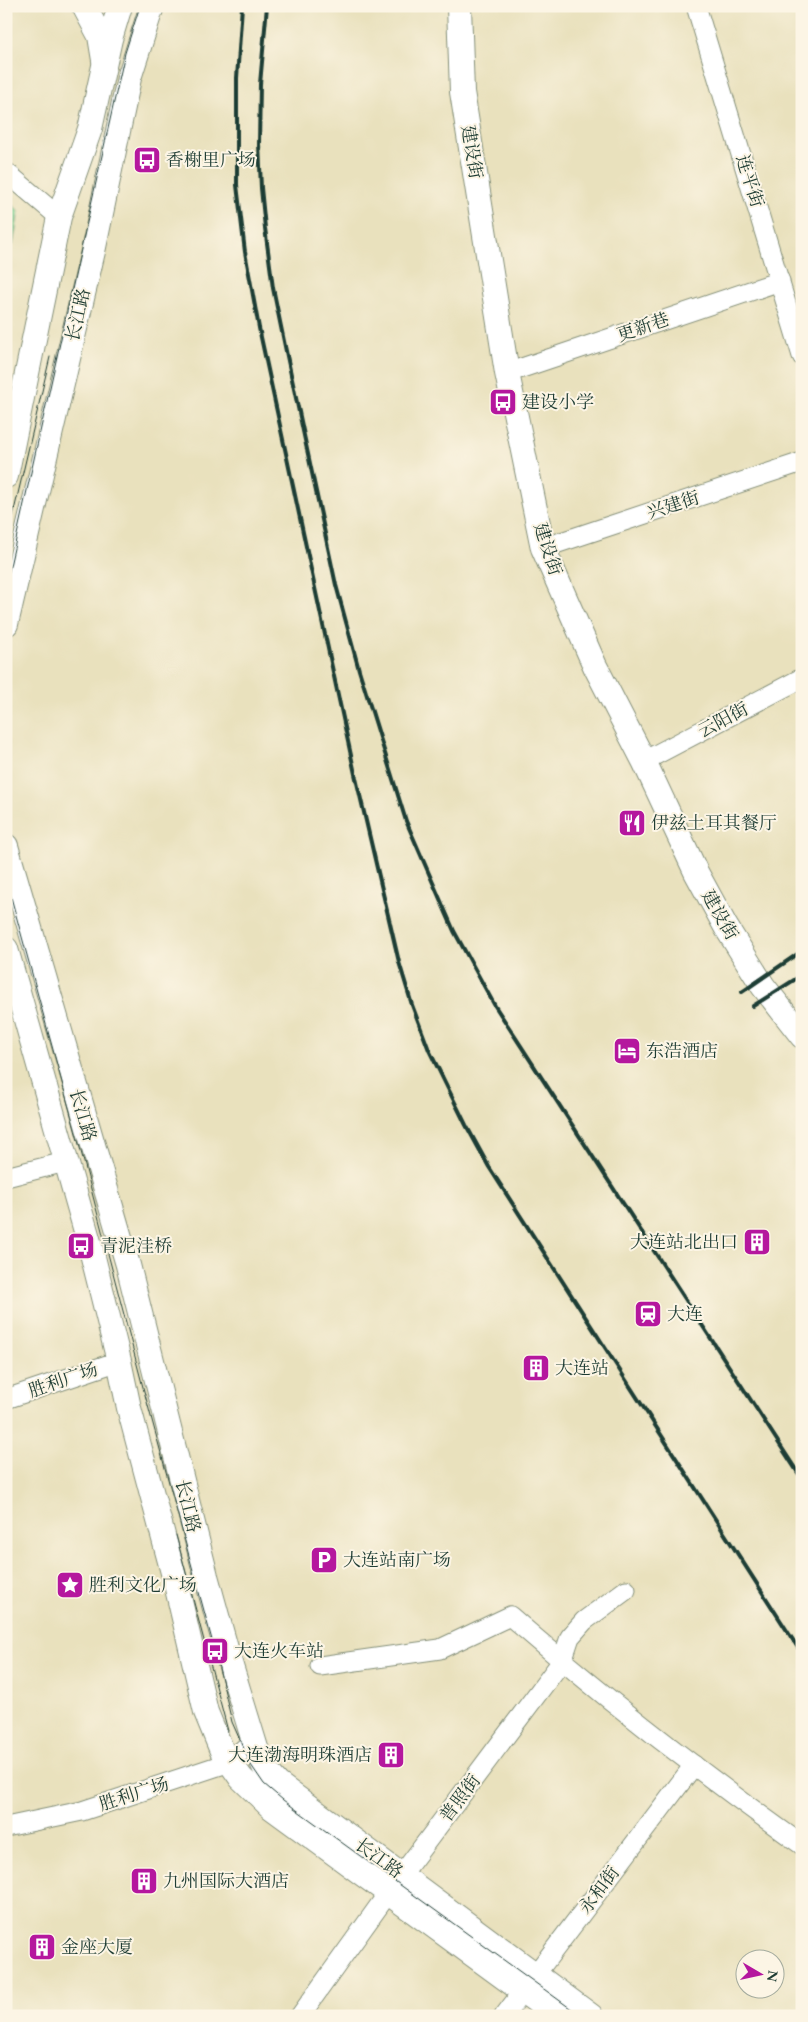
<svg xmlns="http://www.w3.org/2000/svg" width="808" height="2022" viewBox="0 0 808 2022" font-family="'EB Garamond','Noto Serif SC',serif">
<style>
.green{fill:#7cce8f;stroke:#4e8662}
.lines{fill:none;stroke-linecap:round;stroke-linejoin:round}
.minor-casing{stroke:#848f78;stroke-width:21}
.major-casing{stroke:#848f78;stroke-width:26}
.minor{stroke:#fff;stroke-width:19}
.major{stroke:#fff;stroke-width:24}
.tram{stroke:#1f3d34;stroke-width:1}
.rail{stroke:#1f3d34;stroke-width:4}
.labels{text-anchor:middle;stroke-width:4;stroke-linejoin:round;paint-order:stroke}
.street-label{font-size:18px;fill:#1f3d34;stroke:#fcf5e5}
.poi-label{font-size:18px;fill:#1f3d34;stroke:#fcf5e5;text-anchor:start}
</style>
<rect width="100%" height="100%" fill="#fcf5e5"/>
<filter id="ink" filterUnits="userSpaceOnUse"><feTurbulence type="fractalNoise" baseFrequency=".02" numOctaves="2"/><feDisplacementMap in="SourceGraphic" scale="10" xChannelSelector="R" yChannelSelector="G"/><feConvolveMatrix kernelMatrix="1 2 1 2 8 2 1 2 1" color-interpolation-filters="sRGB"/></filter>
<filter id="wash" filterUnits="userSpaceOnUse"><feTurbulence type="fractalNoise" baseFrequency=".0096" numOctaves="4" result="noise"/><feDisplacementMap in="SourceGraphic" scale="20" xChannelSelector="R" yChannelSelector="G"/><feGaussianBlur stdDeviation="1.12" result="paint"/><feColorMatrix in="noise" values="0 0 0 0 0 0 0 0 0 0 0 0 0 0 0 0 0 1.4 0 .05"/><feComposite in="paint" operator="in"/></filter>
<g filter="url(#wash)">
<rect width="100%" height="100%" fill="#e9e1bd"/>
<!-- green -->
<path class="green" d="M6 200 19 211 13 245H6Z"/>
</g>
<g filter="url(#ink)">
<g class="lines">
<!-- minor casing -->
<g class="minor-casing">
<g id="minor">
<path d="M696 6 802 356"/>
<path d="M6 172 59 217"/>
<path d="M507 373 780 281"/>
<path d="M543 548 802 462"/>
<path d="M644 761 802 678"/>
<path d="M6 1177 65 1162"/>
<path d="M6 1399 119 1361"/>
<path d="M320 1666 440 1649 510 1616C603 1697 701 1773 802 1845"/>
<path d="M6 1827 82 1811 230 1762 253 1740"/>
<path d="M300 2016 394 1885 562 1661 570 1637 584 1621 626 1590"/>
<path d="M504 2016 694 1765"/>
</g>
</g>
<!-- major casing -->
<g class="major-casing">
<g id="major">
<path d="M84 6 100 36 104 60"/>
<path d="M459 6 462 92 507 373 543 548 595 666 644 761 696 872 726 927 763 986 802 1036"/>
<path d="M6 476 59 217 90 129 110 39 120 6"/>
<path d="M6 624 94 247 129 78 152 6"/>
<path d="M6 846 128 1265 206 1576 230 1663 256 1748 265 1769 278 1784 591 2016"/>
<path d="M6 949 91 1249 119 1361 129 1408 176 1584 206 1712 222 1751 241 1778 271 1807 557 2016"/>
</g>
</g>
<!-- minor -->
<use href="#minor" class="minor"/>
<!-- major -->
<use href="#major" class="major"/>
<!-- tram -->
<g class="tram">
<path d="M6 545 50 357"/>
<path d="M6 584 125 53 140 6"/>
<path d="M6 879 85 1166 144 1391 215 1651 232 1722 251 1765 264 1784 283 1800 581 2016"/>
<path d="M176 1535 228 1731"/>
</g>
<!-- rail -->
<g class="rail">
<path d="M242 6 237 78V185L245 252 259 328 355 774 399 962 412 1005 429 1050 466 1125 489 1167 802 1654"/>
<path d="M267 6 260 84 259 144 261 188 265 228 273 288 287 356 336 585 359 670 406 821 454 931 495 1006 802 1479"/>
<path d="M742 992 802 951"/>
<path d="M753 1006 802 975"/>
</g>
</g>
</g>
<!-- icons -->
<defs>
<g id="bus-square" transform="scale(1.4375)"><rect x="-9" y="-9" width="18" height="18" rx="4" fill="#b5179e" stroke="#fcf5e5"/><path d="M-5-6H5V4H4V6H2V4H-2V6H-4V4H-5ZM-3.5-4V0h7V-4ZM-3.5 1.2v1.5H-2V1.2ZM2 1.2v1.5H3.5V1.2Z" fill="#fff"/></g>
<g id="restaurant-square" transform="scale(1.4375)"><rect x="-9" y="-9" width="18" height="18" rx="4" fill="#b5179e" stroke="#fcf5e5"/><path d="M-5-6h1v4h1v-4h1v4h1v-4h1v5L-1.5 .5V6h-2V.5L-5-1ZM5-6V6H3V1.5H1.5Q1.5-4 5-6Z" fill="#fff"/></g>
<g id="hotel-square" transform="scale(1.4375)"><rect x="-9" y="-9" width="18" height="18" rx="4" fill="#b5179e" stroke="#fcf5e5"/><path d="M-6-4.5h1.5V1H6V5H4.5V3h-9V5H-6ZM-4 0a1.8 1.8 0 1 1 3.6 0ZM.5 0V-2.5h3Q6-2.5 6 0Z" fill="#fff"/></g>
<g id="building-square" transform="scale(1.4375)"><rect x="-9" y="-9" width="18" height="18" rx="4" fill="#b5179e" stroke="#fcf5e5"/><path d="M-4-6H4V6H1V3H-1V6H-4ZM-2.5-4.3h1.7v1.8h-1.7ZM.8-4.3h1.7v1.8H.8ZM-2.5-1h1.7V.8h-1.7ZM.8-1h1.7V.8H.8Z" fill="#fff"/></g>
<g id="station-square" transform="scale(1.4375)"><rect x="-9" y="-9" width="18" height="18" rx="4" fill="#b5179e" stroke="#fcf5e5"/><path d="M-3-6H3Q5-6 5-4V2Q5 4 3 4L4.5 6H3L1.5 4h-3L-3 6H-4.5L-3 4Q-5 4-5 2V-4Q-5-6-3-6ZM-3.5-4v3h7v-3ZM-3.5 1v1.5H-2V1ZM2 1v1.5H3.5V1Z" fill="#fff"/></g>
<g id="parking-square" transform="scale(1.4375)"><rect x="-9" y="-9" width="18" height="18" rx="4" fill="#b5179e" stroke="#fcf5e5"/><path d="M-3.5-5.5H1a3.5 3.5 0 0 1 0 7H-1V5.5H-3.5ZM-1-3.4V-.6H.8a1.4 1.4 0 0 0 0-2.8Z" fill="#fff"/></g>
<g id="sight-square" transform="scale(1.4375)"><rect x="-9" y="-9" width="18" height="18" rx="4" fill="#b5179e" stroke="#fcf5e5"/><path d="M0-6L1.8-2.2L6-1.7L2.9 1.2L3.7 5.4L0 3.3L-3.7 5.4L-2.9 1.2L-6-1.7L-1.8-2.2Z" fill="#fff"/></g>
</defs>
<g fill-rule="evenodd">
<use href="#bus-square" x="147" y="160"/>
<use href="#bus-square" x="503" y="402"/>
<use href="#restaurant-square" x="632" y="823"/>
<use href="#hotel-square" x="627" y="1051"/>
<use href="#building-square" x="757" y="1242"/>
<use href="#bus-square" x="81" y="1246"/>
<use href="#station-square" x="648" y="1314"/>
<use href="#building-square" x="536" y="1368"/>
<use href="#parking-square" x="324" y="1560"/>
<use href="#sight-square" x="70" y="1585"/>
<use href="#bus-square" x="215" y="1651"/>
<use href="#building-square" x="391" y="1755"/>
<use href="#building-square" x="144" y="1881"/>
<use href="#building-square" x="42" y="1947"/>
</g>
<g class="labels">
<!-- street labels -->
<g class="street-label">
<text transform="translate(472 152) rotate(81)" y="6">建设街</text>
<text transform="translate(750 181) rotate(73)" y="6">连平街</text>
<text transform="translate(78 315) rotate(-77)" y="6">长江路</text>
<text transform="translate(643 327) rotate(-19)" y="6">更新巷</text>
<text transform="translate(673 505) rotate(-18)" y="6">兴建街</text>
<text transform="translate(548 549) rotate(72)" y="6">建设街</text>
<text transform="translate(723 720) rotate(-28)" y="6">云阳街</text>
<text transform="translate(720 915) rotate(60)" y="6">建设街</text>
<text transform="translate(83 1115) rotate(74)" y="6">长江路</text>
<text transform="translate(63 1380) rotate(-19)" y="6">胜利广场</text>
<text transform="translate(188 1506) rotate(76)" y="6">长江路</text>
<text transform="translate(134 1794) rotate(-18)" y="6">胜利广场</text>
<text transform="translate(460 1798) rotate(-53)" y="6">普照街</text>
<text transform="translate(379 1858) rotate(36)" y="6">长江路</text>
<text transform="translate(599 1890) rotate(-53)" y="6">永和街</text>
</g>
<!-- poi labels -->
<g class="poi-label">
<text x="166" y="166">香榭里广场</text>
<text x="522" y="408">建设小学</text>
<text x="651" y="829">伊兹土耳其餐厅</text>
<text x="646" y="1057">东浩酒店</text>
<text x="738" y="1248" text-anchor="end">大连站北出口</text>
<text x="100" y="1252">青泥洼桥</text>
<text x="667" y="1320">大连</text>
<text x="555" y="1374">大连站</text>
<text x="343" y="1566">大连站南广场</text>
<text x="89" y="1591">胜利文化广场</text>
<text x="234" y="1657">大连火车站</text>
<text x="372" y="1761" text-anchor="end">大连渤海明珠酒店</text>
<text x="163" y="1887">九州国际大酒店</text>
<text x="61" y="1953">金座大厦</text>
</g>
</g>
<!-- margin -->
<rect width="808" height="2022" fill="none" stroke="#fcf5e5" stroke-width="25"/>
<!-- north arrow -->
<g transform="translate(760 1974) rotate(99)"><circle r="24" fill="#fcf5e5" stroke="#a4ab9e"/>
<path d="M0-4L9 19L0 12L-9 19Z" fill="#b5179e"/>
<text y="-8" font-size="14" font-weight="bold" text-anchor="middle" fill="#1f3d34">N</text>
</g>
</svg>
